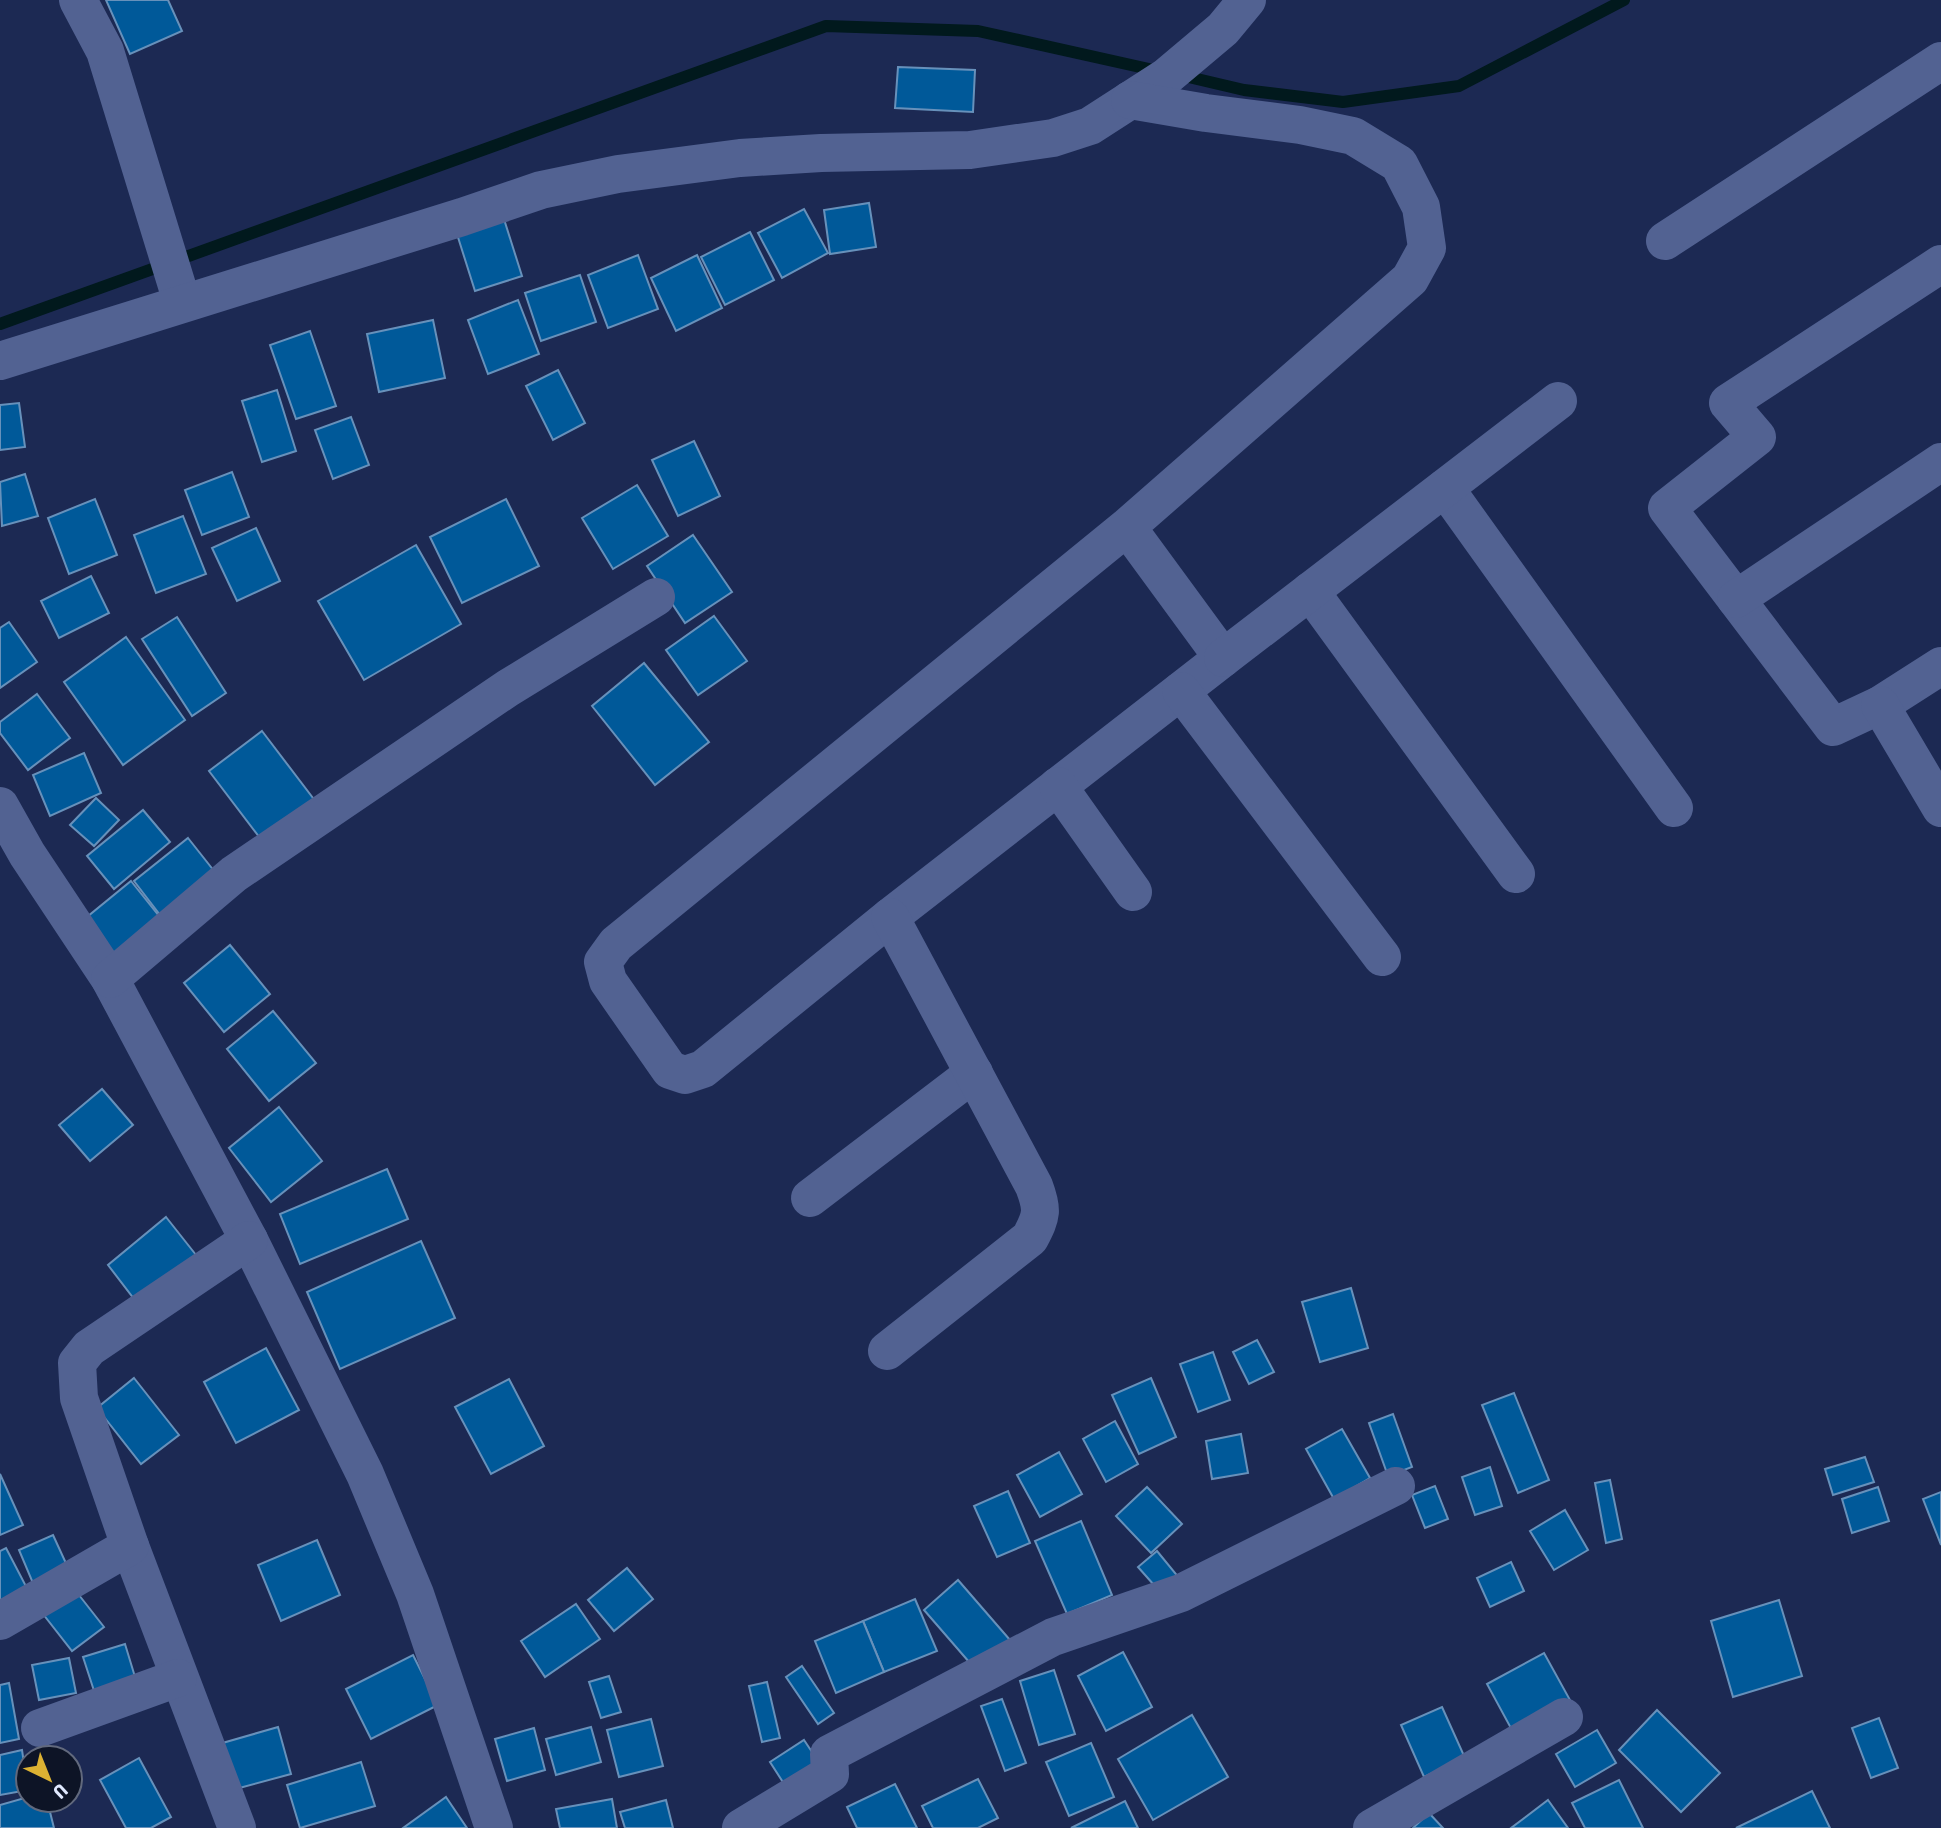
<svg xmlns="http://www.w3.org/2000/svg" width="1941" height="1828" viewBox="0 0 1941 1828" font-family="'Asap Condensed',sans-serif">
<style>
.lines{fill:none;stroke-linecap:round;stroke-linejoin:round}
.stream{stroke:#01191d;stroke-width:12}
.building{fill:#005999;stroke:#6791bb;stroke-width:2}
.minor{stroke:#526292;stroke-width:38}
</style>
<rect width="100%" height="100%" fill="#1c2953"/>
<g class="lines">
<!-- stream -->
<g class="stream">
<path d="M1180 75 1244 90 1343 102 1459 86 1624 0"/>
<path d="M0 324 826 26 978 31 1158 71"/>
</g>
</g>
<!-- building -->
<g class="building">
<path d="M106 0H168L182 31 130 54Z"/>
<path d="M898 67 975 70 973 112 895 108Z"/>
<path d="M869 203 876 247 830 254 824 210Z"/>
<path d="M804 209 828 253 782 278 758 233Z"/>
<path d="M503 216 522 276 475 291 456 231Z"/>
<path d="M750 232 774 280 725 305 701 257Z"/>
<path d="M638 255 658 309 608 328 588 275Z"/>
<path d="M697 255 722 308 676 331 651 278Z"/>
<path d="M580 275 596 322 541 341 525 293Z"/>
<path d="M518 300 539 354 488 374 468 320Z"/>
<path d="M433 320 445 378 379 392 367 334Z"/>
<path d="M310 331 336 406 296 419 270 345Z"/>
<path d="M558 370 585 423 553 440 526 386Z"/>
<path d="M277 390 296 451 262 462 242 401Z"/>
<path d="M19 403 25 447 0 450V405Z"/>
<path d="M351 417 369 465 333 479 315 430Z"/>
<path d="M694 441 720 496 678 516 652 460Z"/>
<path d="M232 472 249 517 202 535 185 490Z"/>
<path d="M25 474 38 516 2 526 0 482Z"/>
<path d="M637 485 668 536 613 569 582 518Z"/>
<path d="M95 499 117 555 69 574 48 518Z"/>
<path d="M506 499 539 566 462 603 430 537Z"/>
<path d="M183 516 206 574 156 593 134 535Z"/>
<path d="M256 528 280 581 237 601 212 548Z"/>
<path d="M693 535 732 592 685 623 647 566Z"/>
<path d="M416 545 461 624 364 680 318 601Z"/>
<path d="M91 576 109 613 59 638 41 601Z"/>
<path d="M714 616 747 661 698 695 666 650Z"/>
<path d="M177 617 226 693 192 716 142 639Z"/>
<path d="M9 622 37 662 0 688V628Z"/>
<path d="M126 637 185 720 123 765 64 682Z"/>
<path d="M644 663 709 742 655 785 592 706Z"/>
<path d="M37 694 70 738 28 770 0 733V722Z"/>
<path d="M262 731 316 802 263 842 209 771Z"/>
<path d="M84 753 101 793 50 816 33 775Z"/>
<path d="M96 798 119 820 94 846 70 825Z"/>
<path d="M143 810 170 842 114 889 87 856Z"/>
<path d="M188 838 222 881 167 924 134 881Z"/>
<path d="M131 881 167 926 113 971 76 926Z"/>
<path d="M230 945 270 994 224 1032 184 983Z"/>
<path d="M273 1011 316 1063 269 1101 227 1049Z"/>
<path d="M102 1089 133 1125 90 1161 59 1125Z"/>
<path d="M279 1107 322 1161 271 1202 229 1148Z"/>
<path d="M387 1169 408 1219 300 1264 280 1214Z"/>
<path d="M166 1217 200 1260 141 1308 108 1265Z"/>
<path d="M421 1241 455 1318 340 1369 307 1292Z"/>
<path d="M1351 1288 1368 1348 1320 1362 1302 1302Z"/>
<path d="M1257 1340 1274 1372 1249 1384 1233 1352Z"/>
<path d="M266 1348 299 1410 236 1443 204 1382Z"/>
<path d="M1213 1352 1230 1400 1198 1412 1180 1364Z"/>
<path d="M134 1378 179 1435 141 1464 97 1408Z"/>
<path d="M1151 1378 1176 1437 1139 1454 1112 1395Z"/>
<path d="M509 1379 544 1446 491 1474 455 1407Z"/>
<path d="M1514 1393 1549 1480 1518 1493 1482 1405Z"/>
<path d="M1393 1414 1412 1467 1388 1476 1369 1423Z"/>
<path d="M1115 1421 1138 1464 1106 1482 1083 1439Z"/>
<path d="M1342 1429 1370 1478 1334 1499 1306 1449Z"/>
<path d="M1241 1434 1248 1473 1212 1479 1206 1441Z"/>
<path d="M1059 1452 1082 1494 1040 1517 1017 1475Z"/>
<path d="M1865 1457 1874 1482 1833 1495 1825 1469Z"/>
<path d="M1490 1467 1502 1506 1475 1515 1462 1477Z"/>
<path d="M0 1474 23 1525 0 1535Z"/>
<path d="M1610 1480 1622 1539 1606 1543 1595 1483Z"/>
<path d="M1435 1486 1448 1519 1425 1528 1412 1495Z"/>
<path d="M1147 1487 1182 1524 1151 1553 1116 1516Z"/>
<path d="M1878 1487 1889 1521 1852 1533 1842 1499Z"/>
<path d="M1008 1491 1030 1543 997 1557 974 1506Z"/>
<path d="M1941 1492V1545L1923 1499Z"/>
<path d="M1565 1510 1588 1550 1554 1570 1530 1531Z"/>
<path d="M1081 1521 1112 1595 1067 1614 1035 1541Z"/>
<path d="M53 1535 70 1572 35 1588 19 1550Z"/>
<path d="M317 1540 340 1595 281 1621 258 1565Z"/>
<path d="M6 1548 30 1594 0 1609V1551Z"/>
<path d="M1157 1551 1180 1579 1162 1594 1138 1567Z"/>
<path d="M1511 1562 1524 1591 1490 1607 1477 1578Z"/>
<path d="M627 1568 653 1599 614 1631 588 1600Z"/>
<path d="M958 1580 1010 1640 976 1670 924 1610Z"/>
<path d="M75 1590 104 1627 72 1651 43 1614Z"/>
<path d="M915 1599 937 1651 884 1672 863 1621Z"/>
<path d="M1779 1600 1802 1676 1733 1697 1711 1621Z"/>
<path d="M576 1604 600 1639 545 1677 521 1641Z"/>
<path d="M863 1621 884 1672 836 1693 815 1641Z"/>
<path d="M125 1644 139 1690 98 1703 83 1657Z"/>
<path d="M1123 1652 1152 1707 1106 1731 1078 1676Z"/>
<path d="M1544 1653 1570 1700 1513 1732 1487 1684Z"/>
<path d="M413 1655 438 1705 371 1739 346 1689Z"/>
<path d="M69 1658 76 1693 39 1700 32 1665Z"/>
<path d="M802 1666 834 1713 818 1724 786 1677Z"/>
<path d="M1054 1670 1075 1734 1039 1745 1020 1681Z"/>
<path d="M609 1676 621 1712 601 1718 589 1682Z"/>
<path d="M767 1682 780 1738 762 1742 749 1686Z"/>
<path d="M9 1683 19 1739 0 1743V1685Z"/>
<path d="M1002 1699 1026 1763 1005 1771 981 1706Z"/>
<path d="M1442 1707 1465 1758 1424 1777 1401 1725Z"/>
<path d="M1657 1710 1720 1773 1681 1812 1619 1750Z"/>
<path d="M1192 1715 1228 1777 1153 1820 1118 1759Z"/>
<path d="M1879 1718 1898 1768 1871 1778 1852 1728Z"/>
<path d="M651 1719 663 1766 619 1777 607 1730Z"/>
<path d="M278 1727 291 1774 232 1790 219 1744Z"/>
<path d="M591 1727 601 1762 556 1775 546 1739Z"/>
<path d="M534 1728 545 1770 507 1781 495 1739Z"/>
<path d="M1597 1730 1616 1763 1575 1787 1556 1754Z"/>
<path d="M804 1740 822 1767 788 1790 770 1762Z"/>
<path d="M1091 1743 1114 1797 1069 1816 1046 1762Z"/>
<path d="M22 1750 28 1790 0 1795V1755Z"/>
<path d="M139 1758 171 1817 151 1828H126L100 1780Z"/>
<path d="M361 1762 375 1806 300 1828 287 1785Z"/>
<path d="M978 1779 998 1818 978 1828H933L922 1806Z"/>
<path d="M1619 1780 1643 1828H1585L1572 1803Z"/>
<path d="M895 1784 917 1828H857L847 1807Z"/>
<path d="M1812 1791 1830 1828H1736Z"/>
<path d="M28 1797V1800H47L54 1828H0V1805Z"/>
<path d="M446 1797 467 1828H403Z"/>
<path d="M612 1799 617 1828H560L556 1809Z"/>
<path d="M666 1800 673 1828H625L620 1812Z"/>
<path d="M1548 1800 1568 1828H1511Z"/>
<path d="M1125 1801 1138 1828H1071Z"/>
<path d="M1429 1813 1443 1828H1413Z"/>
</g>
<g class="lines">
<!-- minor -->
<g class="minor">
<path d="M78 0 105 51 182 302"/>
<path d="M1665 241 1941 61"/>
<path d="M1941 264 1728 403 1757 437 1667 508 1833 727 1880 705 1941 666"/>
<path d="M0 361 462 217 541 190 618 174 740 158 821 153 970 150 1053 138 1090 126 1166 77 1223 29 1247 0"/>
<path d="M1445 488 1674 808"/>
<path d="M1127 527 616 944 603 962 608 981 670 1070 685 1075 703 1069 890 917 1223 658 1127 527 1410 279 1427 248 1421 207 1399 164 1353 136 1300 125 1206 113 1130 100"/>
<path d="M1310 591 1516 874"/>
<path d="M1736 599 1941 462"/>
<path d="M1223 658 1558 401"/>
<path d="M1181 691 1382 957"/>
<path d="M1880 705 1941 808"/>
<path d="M1058 786 1133 892"/>
<path d="M0 806 27 854 110 979 249 1240 365 1474 415 1594 494 1828"/>
<path d="M110 979 234 874 508 688 656 597"/>
<path d="M810 1198 974 1073"/>
<path d="M887 1351 1030 1238C1042 1215 1043 1210 1034 1186L890 917"/>
<path d="M130 1546 237 1828"/>
<path d="M0 1621 130 1546 79 1398 77 1363 89 1348 249 1240"/>
<path d="M40 1728 178 1678"/>
<path d="M741 1828 830 1774 829 1754 1053 1637 1181 1593 1396 1486"/>
<path d="M1372 1828 1564 1717"/>
</g>
</g>
<!-- north arrow -->
<g transform="translate(49 1779) rotate(137)"><circle r="33" fill="#0d1426" stroke="#61697d" stroke-width="2"/>
<path d="M0-5L12 26L0 18L-12 26Z" fill="#dcb233"/>
<text y="-10" font-size="19" font-weight="bold" text-anchor="middle" fill="#e0e9ff">U</text>
</g>
</svg>
